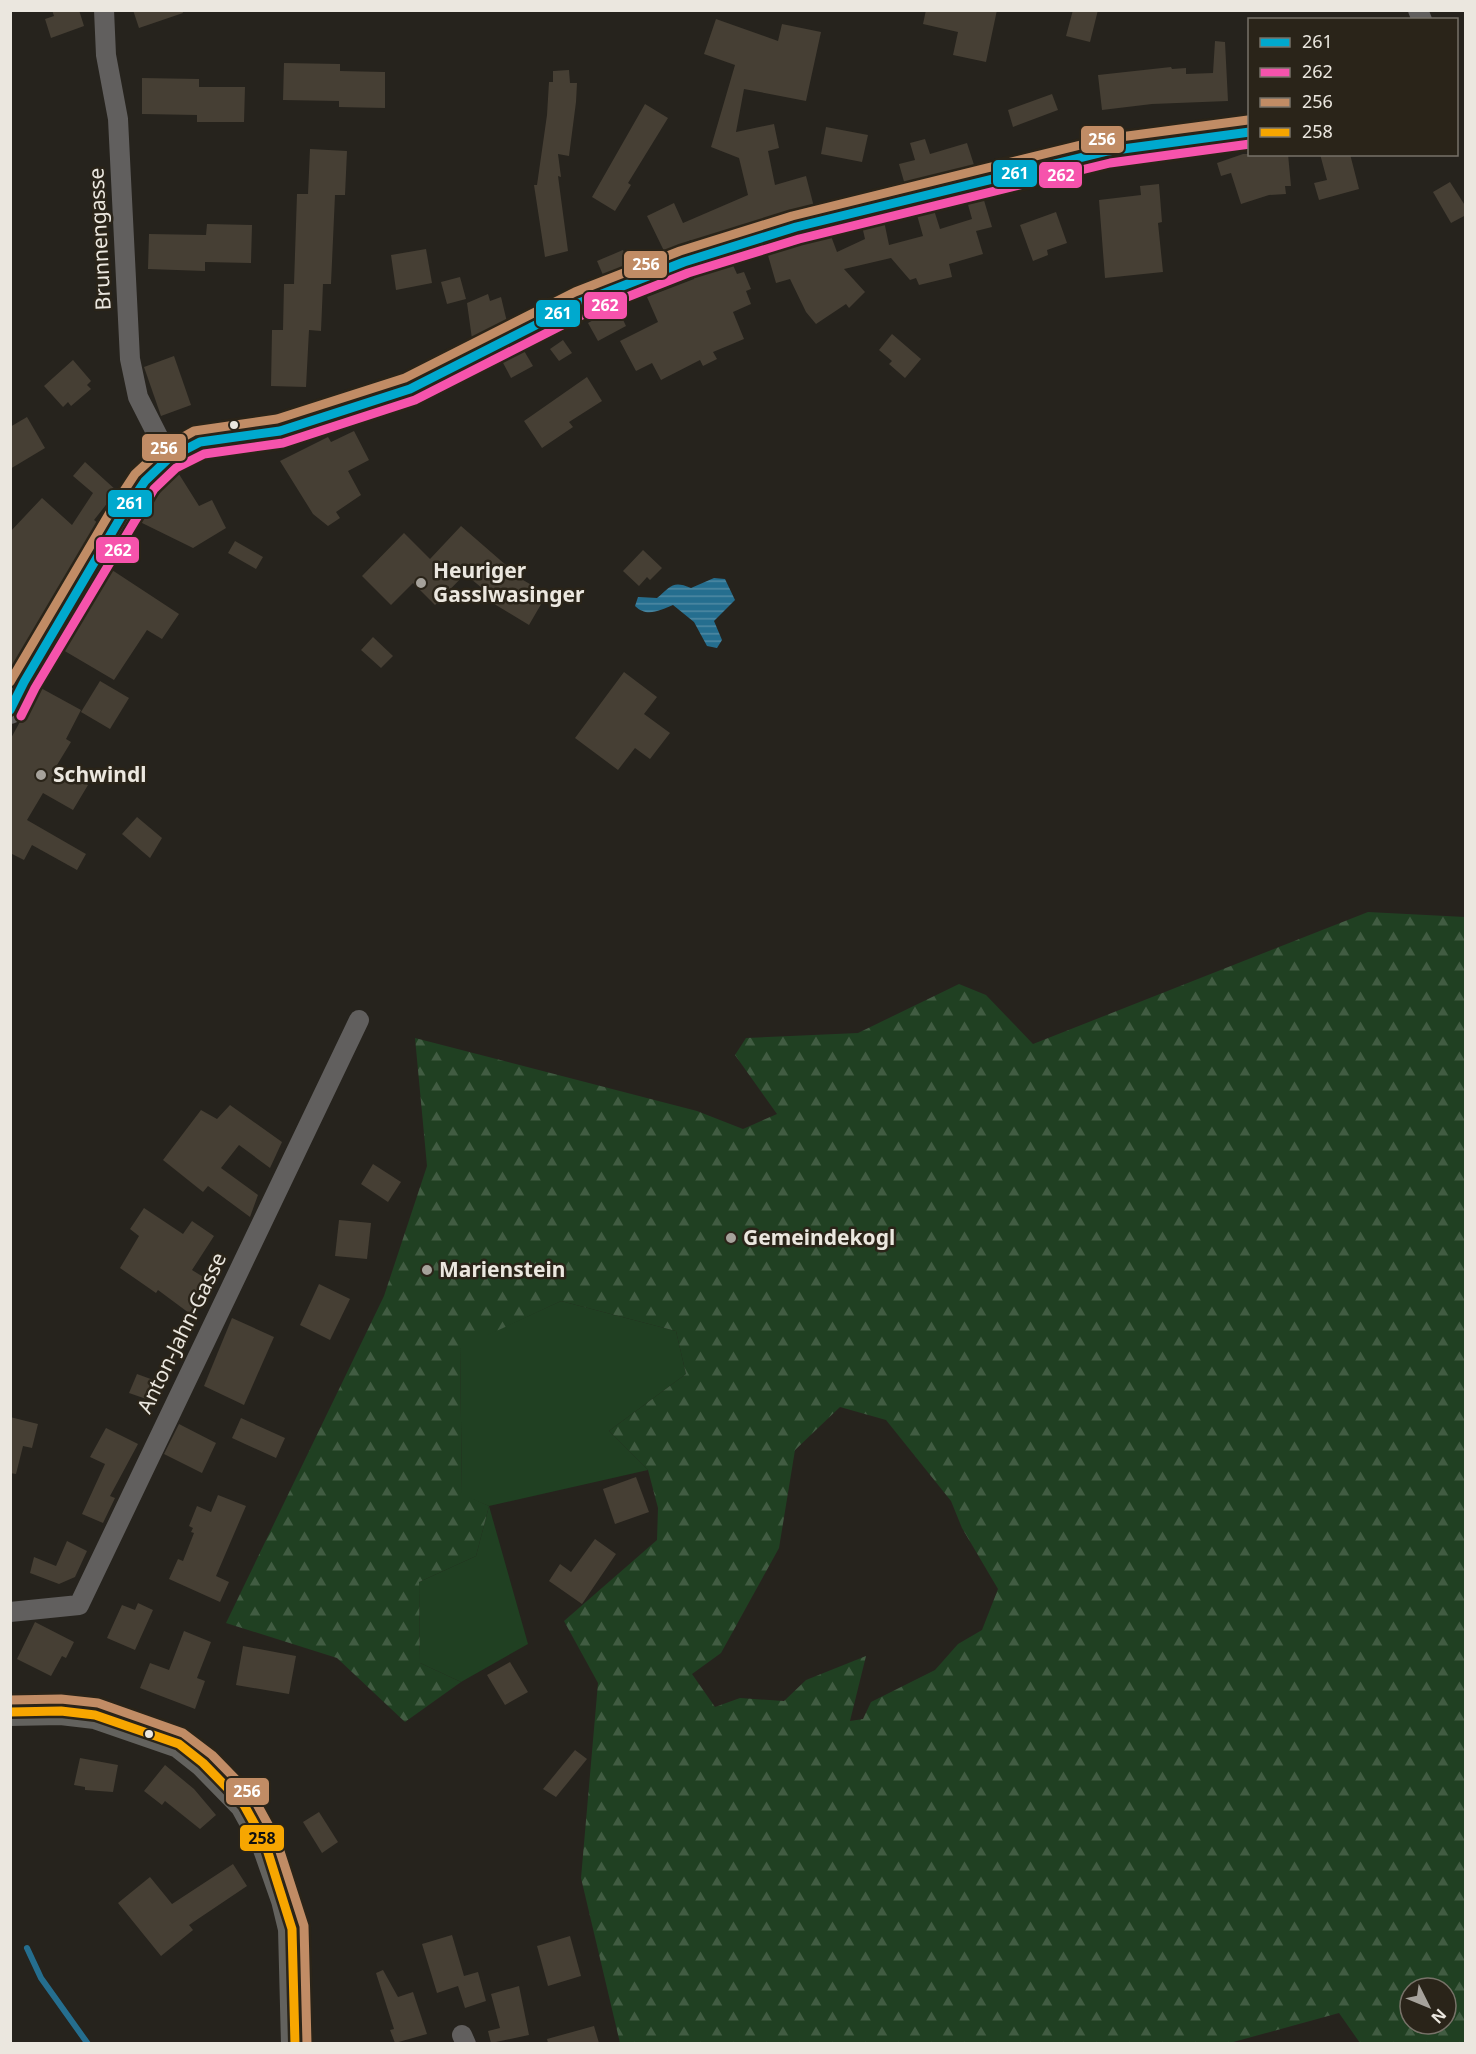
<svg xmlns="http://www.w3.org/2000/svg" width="1476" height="2054" viewBox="0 0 1476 2054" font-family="'Noto Sans',sans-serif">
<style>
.green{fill:#204022}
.forest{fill:url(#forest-firs);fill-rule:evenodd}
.water{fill:url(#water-rules)}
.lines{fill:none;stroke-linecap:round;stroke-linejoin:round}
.stream{stroke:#256e8f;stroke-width:6}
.building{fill:#463f34}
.minor{stroke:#615f5e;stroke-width:20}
.tertiary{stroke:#615f5e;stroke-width:26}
.secondary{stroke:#63625e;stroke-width:28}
.bus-1-casing{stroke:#2a2419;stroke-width:14}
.bus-2-casing{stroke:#2a2419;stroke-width:14}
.bus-3-casing{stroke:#2a2419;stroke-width:14}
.bus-4-casing{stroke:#2a2419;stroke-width:14}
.bus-1{stroke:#00a9ce;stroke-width:9}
.bus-2{stroke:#f653ac;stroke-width:9}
.bus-3{stroke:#c18c65;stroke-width:9}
.bus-4{stroke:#f7a600;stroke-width:9}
.bus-dot{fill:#ebe7df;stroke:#2a2419;stroke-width:2}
.poi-dot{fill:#a6a29b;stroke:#2a2419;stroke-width:2}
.labels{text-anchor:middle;stroke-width:5;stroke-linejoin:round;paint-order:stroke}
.street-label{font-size:21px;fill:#ebe7df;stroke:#2a2419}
.poi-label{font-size:21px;font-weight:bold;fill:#ebe7df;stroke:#2a2419;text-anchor:start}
.line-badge{stroke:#2a2419;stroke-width:2}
.badge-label{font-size:16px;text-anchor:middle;font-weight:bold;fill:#fff}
.pale-badge-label{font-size:16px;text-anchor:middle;font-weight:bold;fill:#111}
</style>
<defs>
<pattern id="forest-firs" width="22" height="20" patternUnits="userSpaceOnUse" patternTransform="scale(1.5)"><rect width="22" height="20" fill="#204022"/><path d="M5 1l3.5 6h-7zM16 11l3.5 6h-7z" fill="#415c42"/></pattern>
<pattern id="water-rules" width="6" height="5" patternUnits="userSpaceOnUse" patternTransform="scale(1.5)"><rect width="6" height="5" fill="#256e8f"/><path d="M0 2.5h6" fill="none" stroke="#4f8aa3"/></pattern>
</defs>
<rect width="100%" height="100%" fill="#26231d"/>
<!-- green -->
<path class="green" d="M561 1301 676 1331 686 1374 609 1431 648 1470 489 1506 528 1644 461 1682 420 1663 419 1582 476 1556 489 1506 462 1495 460 1347Z"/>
<!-- forest -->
<path class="forest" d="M1368 912 1465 917V2043H1360L1339 2013 1226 2044 620 2043 581 1878 598 1683 564 1621 657 1540 658 1508 648 1470 609 1431 686 1374 676 1331 561 1301 460 1348 462 1494 489 1506 476 1556 419 1582 420 1663 461 1682 405 1722 337 1658 226 1623 384 1296 427 1166 415 1038 697 1111 743 1129 777 1114 735 1055 746 1038 858 1033 959 984 986 995 1033 1044ZM840 1407 886 1420 951 1501 962 1528 998 1589 982 1630 958 1644 935 1670 871 1702 863 1719 850 1721 866 1656 806 1680 784 1701 740 1698 715 1707 692 1674 721 1653 779 1548 795 1450ZM1410 1988H1446V2024H1410Z"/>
<!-- water -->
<path class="water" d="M714 578 725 579 735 600 714 621 722 640 717 648 707 646 694 622 673 605C660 610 647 618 635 606L638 597 657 598C671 587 672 580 691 588Z"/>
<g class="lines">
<!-- stream -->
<path class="stream" d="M27 1948 41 1978 88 2044"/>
</g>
<!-- building -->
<g class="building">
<path d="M52 10H79L84 26 51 38 45 19 54 16Z"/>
<path d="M133 10H182L183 13 139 28Z"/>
<path d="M926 10H997L986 62 953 55 958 32 923 24Z"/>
<path d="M1073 10H1098L1090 42 1066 36Z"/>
<path d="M716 19 778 41 782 24 821 32 806 101 744 89 736 132 774 124 779 148 768 151 775 185 806 176 814 207 693 244 691 240 665 253 647 216 674 203 683 223 748 195 739 158 711 147 735 65 704 54Z"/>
<path d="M1215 41 1225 42 1228 101 1152 104 1102 110 1098 75 1171 67 1172 69 1186 68V74L1213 73Z"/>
<path d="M284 63 340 64V71L385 72V108L339 107V101L283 100Z"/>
<path d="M569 70 570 83H577L576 102 569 156 558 154 561 177 558 176 568 251 545 257 534 185H537L547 115 549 82H553V71Z"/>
<path d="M142 78 199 79V87H245L244 122H197V115L142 114Z"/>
<path d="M1052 94 1058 110 1013 127 1008 110Z"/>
<path d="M645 104 668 118 628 183 631 185 615 211 592 197Z"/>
<path d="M826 127 868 135 862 162 821 154Z"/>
<path d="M925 139 930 154 967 143 975 168 905 185 899 164 915 160 910 143Z"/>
<path d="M310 149 347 151 345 195H335L331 284H323L321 331 309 330 306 387 271 386 272 330H283L284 284H294L297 194H308Z"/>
<path d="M1243 154H1288L1291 186H1285L1286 194 1269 195 1241 204 1231 173 1221 176 1217 163Z"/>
<path d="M1320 154H1350L1359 189 1319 200 1314 183 1327 180Z"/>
<path d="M1450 182 1466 207V215L1451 223 1433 192Z"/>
<path d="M1159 184 1162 222 1158 223 1163 272 1105 278 1099 200 1141 195 1140 186Z"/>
<path d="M983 197 992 227 976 231 983 254 949 264 952 277 919 285 916 278 910 280 891 258 844 269 865 292 849 308 846 304 816 324 806 312 790 279 776 283 767 252 822 236 823 239 831 236 837 252 865 239 862 226 884 221 889 245 923 236 917 215 934 210 940 229 972 219 967 201Z"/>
<path d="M1056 212 1067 243 1047 250 1048 255 1033 261 1020 225Z"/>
<path d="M207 224 252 225 251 263 205 262V271L148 269 149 234 206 235Z"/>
<path d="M426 249 432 283 396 290 391 255Z"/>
<path d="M623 250 629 264 603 275 597 261Z"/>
<path d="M732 263 737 274 744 272 751 289 746 291 751 304 733 312 744 339 713 352 717 359 703 366 700 360 661 380 652 363 636 371 620 341 658 322 647 297 694 279V274Z"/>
<path d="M460 277 466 299 447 304 441 282Z"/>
<path d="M488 294 490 301 501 297 507 322 472 339 467 303Z"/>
<path d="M617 307 626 326 598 341 588 323Z"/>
<path d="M892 334 921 359 905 378 889 364 892 361 879 350Z"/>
<path d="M563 340 572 353 559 361 550 349Z"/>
<path d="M523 349 533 366 511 378 502 361Z"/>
<path d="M174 356 191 405 161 416 144 367Z"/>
<path d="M73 360 91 381 87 385 91 389 71 406 68 402 63 407 44 386Z"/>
<path d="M587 377 602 401 569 422 573 427 542 448 524 421Z"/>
<path d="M27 417 45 448 10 469V427Z"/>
<path d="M354 431 369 460 348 471 361 495 336 512 340 518 328 526 313 514 280 461 328 437 331 442Z"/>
<path d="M85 462 117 491 94 520 99 524 10 675V532L42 498 72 525 93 493 73 476Z"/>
<path d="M177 471 199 506 212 500 226 528 193 548 138 521Z"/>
<path d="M461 526 507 566 504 569 547 594 529 625 491 602 494 598 465 574 435 605 413 583 391 605 362 576 404 533 430 559Z"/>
<path d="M235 541 263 557 256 569 228 553Z"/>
<path d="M643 550 662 568 650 580 647 577 639 586 623 571Z"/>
<path d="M112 570 179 614 162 639 147 630 114 680 63 650 86 606 89 609Z"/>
<path d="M373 637 393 656 381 668 361 650Z"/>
<path d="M624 672 657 697 644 714 670 733 650 759 635 748 618 770 575 738Z"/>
<path d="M100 681 129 698 110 729 81 712Z"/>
<path d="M39 687 81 710 66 739 71 742 57 765 88 785 73 810 43 793 27 820 86 854 77 870 32 845 24 860 10 853V740Z"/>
<path d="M137 817 162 838 150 858 122 834Z"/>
<path d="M230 1105 282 1142 270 1168 239 1145 221 1168 258 1195 250 1217 208 1186 203 1192 163 1160 201 1110 217 1119Z"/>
<path d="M373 1164 401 1182 388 1202 361 1184Z"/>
<path d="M144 1208 183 1234 192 1221 214 1236 192 1270 213 1283 193 1316 158 1290 156 1293 120 1268 139 1236 130 1229Z"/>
<path d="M339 1220 371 1223 367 1259 335 1256Z"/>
<path d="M319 1284 350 1299 330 1340 300 1325Z"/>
<path d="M232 1318 274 1337 244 1405 204 1386Z"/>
<path d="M137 1374 159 1382 152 1401 129 1393Z"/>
<path d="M10 1417 38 1424 32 1448 23 1446 16 1474 10 1473Z"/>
<path d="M241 1418 285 1438 276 1458 232 1438Z"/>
<path d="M179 1424 216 1443 202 1473 164 1454Z"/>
<path d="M106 1428 138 1444 110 1496 115 1498 103 1523 82 1514 105 1464 90 1457Z"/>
<path d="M636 1477 649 1512 615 1524 603 1489Z"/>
<path d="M218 1495 246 1506 216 1576 229 1582 220 1602 169 1579 178 1559 183 1561 194 1533 191 1532 193 1528 189 1526 197 1506 211 1512Z"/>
<path d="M595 1539 616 1554 582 1604 549 1581 560 1564 571 1572Z"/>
<path d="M67 1541 87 1551 75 1577 59 1584 30 1573 34 1557 56 1566Z"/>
<path d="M138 1603 153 1610 135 1650 107 1638 122 1605 135 1610Z"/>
<path d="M35 1622 74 1642 66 1658 62 1656 51 1676 17 1659Z"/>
<path d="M184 1631 211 1642 197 1678 205 1681 195 1709 140 1688 150 1663 169 1670Z"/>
<path d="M243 1646 296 1656 289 1694 236 1685Z"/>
<path d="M510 1662 528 1692 505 1705 487 1675Z"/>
<path d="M575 1750 587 1759 556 1797 543 1789Z"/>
<path d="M80 1758 118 1765 113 1792 85 1790V1787L74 1785Z"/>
<path d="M165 1765 194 1789 216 1815 200 1829 165 1801 162 1805 144 1791Z"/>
<path d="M319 1812 338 1842 322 1853 303 1822Z"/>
<path d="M233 1864 247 1886 189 1925 193 1930 161 1956 118 1903 150 1877 172 1904Z"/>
<path d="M452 1935 464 1976 478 1972 486 2001 465 2008 458 1986 437 1993 422 1944Z"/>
<path d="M570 1936 581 1976 548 1986 537 1946Z"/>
<path d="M383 1970 398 1997 413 1992 427 2034 395 2043 390 2030 394 2029 376 1973Z"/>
<path d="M519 1986 529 2035 491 2043 488 2031 500 2028 491 1994Z"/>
<path d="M594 2026 599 2043H548L547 2039Z"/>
</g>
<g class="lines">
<!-- minor -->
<g class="minor">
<path d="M104 10 106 55 118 119 130 359 138 397 169 458"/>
<path d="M1418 10 1422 20"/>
<path d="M10 1612 79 1605 359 1020"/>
<path d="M462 2035 466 2044"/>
</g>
<!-- tertiary -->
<path class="tertiary" d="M10 711 24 682 122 515 145 481 169 458 200 442 280 431 410 389 579 303 684 262 796 227 1108 151 1250 132"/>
<!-- secondary -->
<path class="secondary" d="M10 1712 61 1711 95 1715 179 1744 203 1763 244 1805 265 1843 285 1900 292 1929 295 2044"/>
<!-- bus-1 casing -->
<g class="bus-1-casing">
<path id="bus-1" d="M10 710 24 682 122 515 145 481 169 458 200 442 280 431 410 389 579 303 684 262 796 227 1108 151 1250 132"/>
</g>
<!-- bus-2 casing -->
<g class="bus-2-casing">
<path id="bus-2" d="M21 716 35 688 154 489 176 468 204 454 283 443 415 400 584 314 688 273 799 239 1110 163 1250 144"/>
</g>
<!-- bus-3 casing -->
<g class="bus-3-casing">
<g id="bus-3">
<path d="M10 682 112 509 135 474 162 449 194 431 277 419 405 378 575 292 680 251 792 216 1105 139 1248 120"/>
<path d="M10 1700 61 1699 98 1703 183 1733 212 1755 253 1797 276 1839 304 1926 307 2044"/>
</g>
</g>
<!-- bus-4 casing -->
<g class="bus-4-casing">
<path id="bus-4" d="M10 1712 61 1711 95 1715 179 1744 203 1763 244 1805 265 1843 292 1929 295 2044"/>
</g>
<!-- bus-1 -->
<use href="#bus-1" class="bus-1"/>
<!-- bus-2 -->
<use href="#bus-2" class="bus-2"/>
<!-- bus-3 -->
<use href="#bus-3" class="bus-3"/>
<!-- bus-4 -->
<use href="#bus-4" class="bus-4"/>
</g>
<!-- markers -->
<g class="bus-dot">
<circle cx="234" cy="425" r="5"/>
<circle cx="149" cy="1734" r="5"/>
</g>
<g class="poi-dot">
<circle cx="421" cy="583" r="6"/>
<circle cx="41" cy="775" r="6"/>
<circle cx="731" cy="1238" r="6"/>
<circle cx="427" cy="1270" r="6"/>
</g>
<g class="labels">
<!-- street labels -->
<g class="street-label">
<text transform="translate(100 239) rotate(-93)" y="7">Brunnengasse</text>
<text transform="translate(182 1333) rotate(-64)" y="7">Anton-Jahn-Gasse</text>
</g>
<!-- poi labels -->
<g class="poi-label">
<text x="433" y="578">Heuriger<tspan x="433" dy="24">Gasslwasinger</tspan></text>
<text x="53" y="782">Schwindl</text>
<text x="743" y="1245">Gemeindekogl</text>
<text x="439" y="1277">Marienstein</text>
</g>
</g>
<g class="line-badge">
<rect x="1080" y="125" width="45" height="29" rx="6" fill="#c18c65"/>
<rect x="992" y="159" width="46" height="29" rx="6" fill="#00a9ce"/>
<rect x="1038" y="161" width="45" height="28" rx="6" fill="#f653ac"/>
<rect x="623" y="250" width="45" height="29" rx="6" fill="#c18c65"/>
<rect x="583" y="291" width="45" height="29" rx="6" fill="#f653ac"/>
<rect x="535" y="299" width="46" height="29" rx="6" fill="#00a9ce"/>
<rect x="141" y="433" width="46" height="29" rx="6" fill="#c18c65"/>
<rect x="107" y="489" width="46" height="29" rx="6" fill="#00a9ce"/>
<rect x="95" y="536" width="45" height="28" rx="6" fill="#f653ac"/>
<rect x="225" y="1777" width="45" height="29" rx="6" fill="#c18c65"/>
<rect x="239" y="1824" width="46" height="28" rx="6" fill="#f7a600"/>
</g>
<g class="badge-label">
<text x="1102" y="145">256</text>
<text x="1015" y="179">261</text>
<text x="1061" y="181">262</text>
<text x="646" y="270">256</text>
<text x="605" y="311">262</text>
<text x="558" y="319">261</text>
<text x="164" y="454">256</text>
<text x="130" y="509">261</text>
<text x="118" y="556">262</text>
<text x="247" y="1797">256</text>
</g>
<g class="pale-badge-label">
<text x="262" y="1844">258</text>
</g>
<!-- border -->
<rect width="1476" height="2054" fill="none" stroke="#ebe7df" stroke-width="24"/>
<!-- legend -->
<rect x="1248" y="18" width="210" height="138" fill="#2a2419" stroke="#777268" stroke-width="1.5"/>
<rect x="1260" y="38" width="30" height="9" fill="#00a9ce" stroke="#777268" stroke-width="1.5"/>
<text x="1302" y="48" font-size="18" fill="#ebe7df">261</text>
<rect x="1260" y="68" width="30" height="9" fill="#f653ac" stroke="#777268" stroke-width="1.5"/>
<text x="1302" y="78" font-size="18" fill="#ebe7df">262</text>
<rect x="1260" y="98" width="30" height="9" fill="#c18c65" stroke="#777268" stroke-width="1.5"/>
<text x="1302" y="108" font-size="18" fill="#ebe7df">256</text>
<rect x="1260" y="128" width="30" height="9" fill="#f7a600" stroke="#777268" stroke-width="1.5"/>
<text x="1302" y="138" font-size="18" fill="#ebe7df">258</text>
<!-- north arrow -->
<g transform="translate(1428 2006) rotate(133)"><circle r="28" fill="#2a2419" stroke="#777268" stroke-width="1.5"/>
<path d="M0-4.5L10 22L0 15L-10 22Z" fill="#a6a29b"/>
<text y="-9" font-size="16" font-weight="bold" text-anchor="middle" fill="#ebe7df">N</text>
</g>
</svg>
